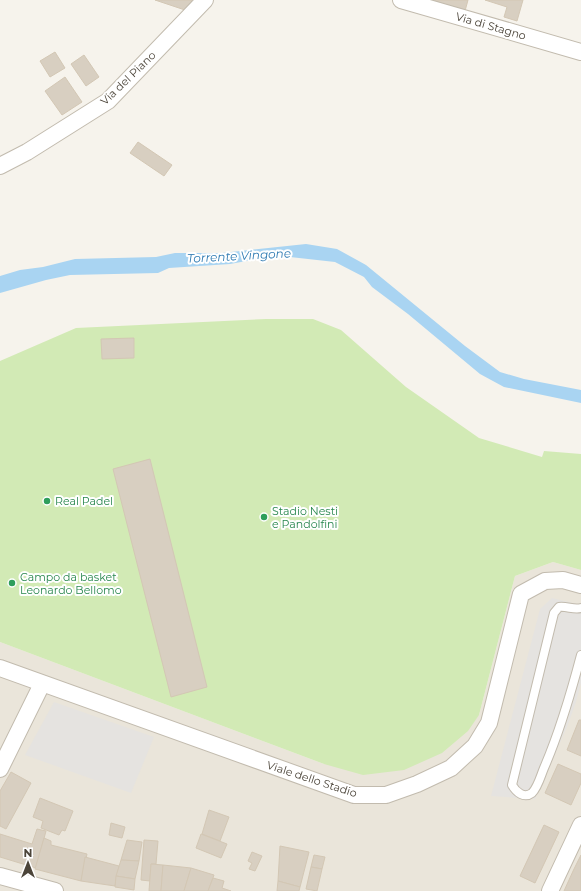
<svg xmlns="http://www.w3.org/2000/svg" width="581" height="891" viewBox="0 0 581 891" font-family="Montserrat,sans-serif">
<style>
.residential{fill:#eae5da}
.green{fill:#d2eab5}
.parking{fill:#e5e3e0}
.water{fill:#a9d4f2}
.building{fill:#d8cfc1;stroke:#d3c7b4}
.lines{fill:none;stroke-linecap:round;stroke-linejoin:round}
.service-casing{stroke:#c2bbae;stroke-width:10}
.minor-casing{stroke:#c2bbae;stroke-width:18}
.service{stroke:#fff;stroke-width:8}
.minor{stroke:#fff;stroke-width:16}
.leisure-dot{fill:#2e9e5b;stroke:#fff;stroke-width:1.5}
.labels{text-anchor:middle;stroke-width:4;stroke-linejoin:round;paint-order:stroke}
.street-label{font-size:11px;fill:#4b4439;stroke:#fff}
.leisure-label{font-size:11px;fill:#27864d;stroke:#fff;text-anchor:start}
.water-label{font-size:12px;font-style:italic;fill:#2e7ab2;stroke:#fff}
</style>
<rect width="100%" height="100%" fill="#f6f3ec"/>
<!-- residential -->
<path class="residential" d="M553 562 581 570V891H0V642L324 764 479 715 515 576Z"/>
<!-- green -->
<path class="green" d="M266 319H313L341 330 406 387 479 438 542 457 544 451 581 454V570L553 562 515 576 479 715 468 731 442 753 404 770 363 775 324 764 0 642V361L76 328Z"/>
<!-- parking -->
<g class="parking">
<path d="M552 598 581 605V683L576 702 567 727 535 799 491 796 540 609Z"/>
<path d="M54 702 154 737 131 793 25 755Z"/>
</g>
<!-- water -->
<path class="water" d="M306 244 337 249 366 265 465 346 500 372 524 379 581 390V403L504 387 480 374 408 314 372 287 364 277 335 262 290 257 262 258 230 264 169 268 158 273 70 275 46 280 0 293V276L20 270 43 267 75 259 156 257 175 253H222Z"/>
<!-- building -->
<g class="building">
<path d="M155 0H192L188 11Z"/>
<path d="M432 0H468L465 11Z"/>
<path d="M485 0H523L517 21 504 17 507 7Z"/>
<path d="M55 52 65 68 50 77 40 61Z"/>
<path d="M84 55 99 77 86 86 71 64Z"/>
<path d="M65 77 82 102 62 115 45 91Z"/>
<path d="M138 142 172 165 164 176 130 153Z"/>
<path d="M134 338V358L102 359 101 339Z"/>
<path d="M150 459 207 687 171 697 113 469Z"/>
<path d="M579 720H581V756L567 750Z"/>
<path d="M558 764 581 774V783L571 805 545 793Z"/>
<path d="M11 772 31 783 6 829 0 826V791Z"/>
<path d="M40 798 73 811 65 831 62 830 59 835 41 828 43 821 33 817Z"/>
<path d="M209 810 229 817 220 841 202 834Z"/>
<path d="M111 823 125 827 122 838 109 835Z"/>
<path d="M544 825 559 832 535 883 520 876Z"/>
<path d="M37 829 46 831 36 868 0 857V834L32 844Z"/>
<path d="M201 834 227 844 221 858 196 848Z"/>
<path d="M44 838 51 841V845L87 854 81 881 35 869Z"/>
<path d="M127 840 142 842 139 861 121 860Z"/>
<path d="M144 840 158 841 156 864H151L150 881 141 880Z"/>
<path d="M280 846 309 852 300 887 278 881Z"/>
<path d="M252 852 262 856 255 871 249 869 252 863 248 861Z"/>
<path d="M314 855 325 857 322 869 311 867Z"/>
<path d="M581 855V891H564L574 869Z"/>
<path d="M85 857 119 866 115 886 81 881Z"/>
<path d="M121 860 139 861 135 879 116 876Z"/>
<path d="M151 864 163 865 161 891H149Z"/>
<path d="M163 865 191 868 184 891H161Z"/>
<path d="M311 867 322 869 317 891 306 889Z"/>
<path d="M191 868 214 875 208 891H184Z"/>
<path d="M116 876 135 879 134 890 115 887Z"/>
<path d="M213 878 224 881 222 888 231 891H208Z"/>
<path d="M278 881 300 887 299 891H277Z"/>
</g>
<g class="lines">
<!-- service casing -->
<g class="service-casing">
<path id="service" d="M581 608C574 610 567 606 559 607L554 613 512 785C516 792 524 799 532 793 538 787 541 775 544 768 560 731 571 693 581 655"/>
</g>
<!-- minor casing -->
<g class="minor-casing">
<g id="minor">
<path d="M401 0 581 52"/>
<path d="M0 166 27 152 108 101 205 0"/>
<path d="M0 668 354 795H386L417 784 451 768 475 746 489 723 521 594 545 581 563 580 581 585"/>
<path d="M0 769 42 684"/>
<path d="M0 876 55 891"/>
<path d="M550 891 581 825"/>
</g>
</g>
<!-- service -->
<use href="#service" class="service"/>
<!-- minor -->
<use href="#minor" class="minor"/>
</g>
<!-- markers -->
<g class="leisure-dot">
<circle cx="47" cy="501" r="4"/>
<circle cx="264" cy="517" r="4"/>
<circle cx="12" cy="583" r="4"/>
</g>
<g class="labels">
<!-- street labels -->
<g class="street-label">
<text transform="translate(491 26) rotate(16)" y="4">Via di Stagno</text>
<text transform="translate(128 78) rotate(-44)" y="4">Via del Piano</text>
<text transform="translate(312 779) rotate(18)" y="4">Viale dello Stadio</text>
</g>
<!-- leisure labels -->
<g class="leisure-label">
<text x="55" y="505">Real Padel</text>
<text x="272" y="515">Stadio Nesti<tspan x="272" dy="13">e Pandolfini</tspan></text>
<text x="20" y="581">Campo da basket<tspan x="20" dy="13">Leonardo Bellomo</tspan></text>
</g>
<!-- water labels -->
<g class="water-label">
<text transform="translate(239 256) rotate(-3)" y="4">Torrente Vingone</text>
</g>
</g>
<!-- north arrow -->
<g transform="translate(28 863)" stroke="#ffffff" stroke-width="3" paint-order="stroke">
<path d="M0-3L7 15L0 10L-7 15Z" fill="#4b4439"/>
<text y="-6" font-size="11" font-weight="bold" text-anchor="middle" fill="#4b4439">N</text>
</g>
</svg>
